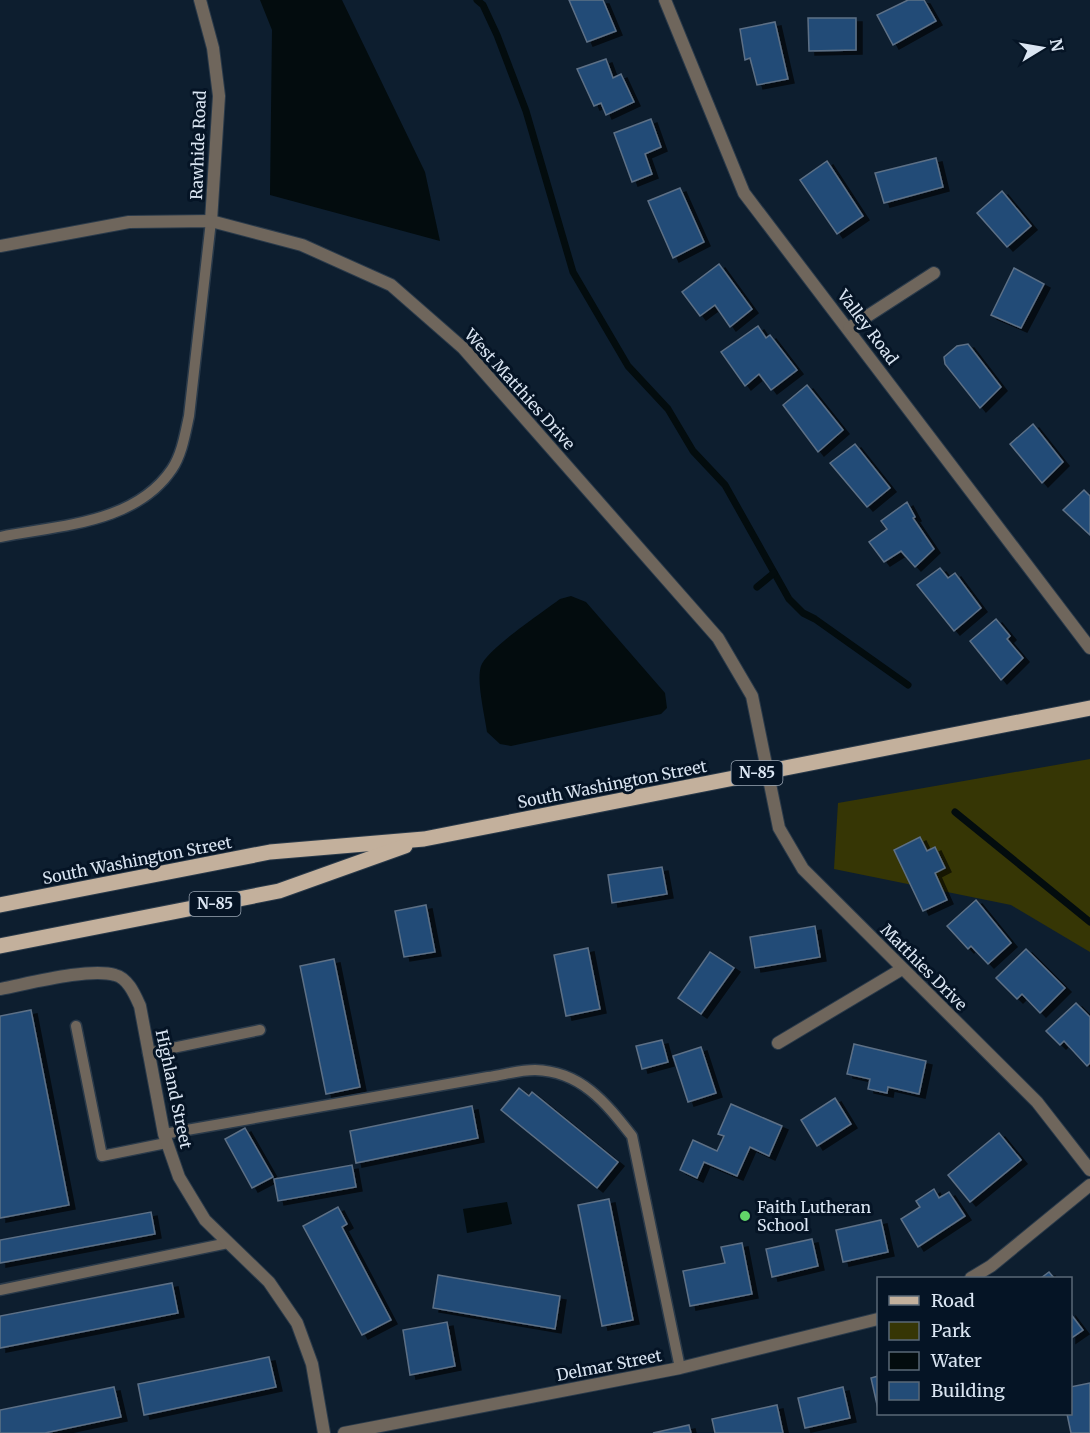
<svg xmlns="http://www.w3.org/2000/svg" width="1090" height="1433" viewBox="0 0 1090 1433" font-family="Merriweather,serif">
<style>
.green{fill:#363605}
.water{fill:#030c0e}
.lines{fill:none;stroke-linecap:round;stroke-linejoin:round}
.stream{stroke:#030c0e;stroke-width:7}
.building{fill:#234c77;stroke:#5d7086;stroke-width:1.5;filter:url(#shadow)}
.lane-casing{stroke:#2a3a4a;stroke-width:13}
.street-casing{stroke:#2a3a4a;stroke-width:14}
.primary-casing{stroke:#2a3a4a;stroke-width:17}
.lane{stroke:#6f665c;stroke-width:10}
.street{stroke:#6f665c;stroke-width:12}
.primary{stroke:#c3b09c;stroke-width:15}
.poi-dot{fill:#62d469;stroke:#051425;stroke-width:2}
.labels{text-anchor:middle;stroke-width:6;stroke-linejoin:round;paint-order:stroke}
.shield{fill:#051425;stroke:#9aa6b4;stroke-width:1.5}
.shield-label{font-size:15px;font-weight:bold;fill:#dae5f2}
.street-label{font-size:16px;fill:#dae5f2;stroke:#051425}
.poi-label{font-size:16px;fill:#dae5f2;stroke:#051425;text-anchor:start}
</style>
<defs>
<filter id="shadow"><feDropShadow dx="6" dy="4" stdDeviation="0" flood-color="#0009"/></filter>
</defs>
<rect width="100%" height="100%" fill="#0d1e2f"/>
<!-- green -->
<path class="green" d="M1090 759V952L1011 905 834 869 838 803Z"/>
<!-- water -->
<g class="water">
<path d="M260 0H342L425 172 440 241 270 195 272 30Z"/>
<path d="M571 596 586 602 665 693 667 708 661 714 511 746 500 744 487 732C485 716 476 681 481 666 487 649 543 612 560 599Z"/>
<path d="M507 1202 512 1224 467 1233 463 1209Z"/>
</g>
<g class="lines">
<!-- stream -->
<g class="stream">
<path d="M477 0 483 5 497 35 526 111 573 272 628 366 668 409 693 451 725 485 789 599 803 613 815 619 908 685"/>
<path d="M757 587 774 573"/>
<path d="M955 812 1090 922"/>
</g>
</g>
<!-- building -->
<g class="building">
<path d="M569 0H603L616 31 587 42Z"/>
<path d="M908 0H924L936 21 893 45 877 15Z"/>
<path d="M808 18H856V50L809 51Z"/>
<path d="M775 22 788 79 757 85 750 58 745 60 740 29Z"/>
<path d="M606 59 613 78 621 74 634 102 606 115 601 103 594 106 577 69Z"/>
<path d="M651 119 661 147 645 154 652 174 632 182 614 133Z"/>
<path d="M936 158 943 187 884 203 875 173Z"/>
<path d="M827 161 863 216 837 234 800 180Z"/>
<path d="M680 188 704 242 673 258 648 201Z"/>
<path d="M1002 191 1031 226 1007 247 977 213Z"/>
<path d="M719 264 752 309 730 327 715 305 700 316 682 292Z"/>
<path d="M1014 268 1044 284 1021 328 991 315Z"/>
<path d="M758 326 766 338 770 335 797 370 771 390 759 374 745 386 721 352Z"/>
<path d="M968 344 1001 387 980 408 945 364 944 357 957 346Z"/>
<path d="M807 385 843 430 818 452 783 405Z"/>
<path d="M1033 424 1063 462 1042 483 1010 444Z"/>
<path d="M855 444 890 488 867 507 830 463Z"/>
<path d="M1084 490 1090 496V535L1063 510Z"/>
<path d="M907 502 915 517 913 518 934 549 915 567 901 551 884 562 869 542 887 529 881 521Z"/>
<path d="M940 568 948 578 955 573 981 608 954 631 917 585Z"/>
<path d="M996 619 1010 636 1007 639 1023 658 1001 680 970 641Z"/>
<path d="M920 837 927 851 935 847 945 868 935 873 947 900 923 911 894 850Z"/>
<path d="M662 867 667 894 612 903 608 875Z"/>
<path d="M976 900 1011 943 988 964 971 946 968 949 947 926Z"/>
<path d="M426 905 435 952 404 957 395 911Z"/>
<path d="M815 926 820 957 755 968 750 937Z"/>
<path d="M588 948 600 1009 566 1016 554 955Z"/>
<path d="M1026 949 1065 988 1040 1013 1022 994 1017 999 996 978Z"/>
<path d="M710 952 734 968 701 1014 678 998Z"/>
<path d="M334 959 360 1087 326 1094 300 966Z"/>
<path d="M1076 1003 1090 1017V1063L1087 1066 1064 1041 1060 1045 1046 1031Z"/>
<path d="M31 1010 69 1205 0 1218V1016Z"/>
<path d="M662 1040 668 1062 642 1069 636 1046Z"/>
<path d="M854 1044 926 1061 919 1094 888 1087 887 1093 868 1089 870 1079 847 1074Z"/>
<path d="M701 1047 716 1093 688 1102 673 1056Z"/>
<path d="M519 1088 529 1096 532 1092 618 1162 597 1188 501 1110Z"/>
<path d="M835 1098 851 1124 817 1146 801 1120Z"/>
<path d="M731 1104 782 1126 769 1156 750 1147 737 1176 704 1162 697 1178 680 1170 693 1140 717 1151 724 1136 718 1134Z"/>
<path d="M472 1106 478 1138 356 1163 350 1131Z"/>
<path d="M245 1128 273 1177 252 1188 225 1139Z"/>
<path d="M999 1133 1021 1160 970 1202 948 1175Z"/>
<path d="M352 1165 356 1187 278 1201 274 1179Z"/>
<path d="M934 1189 939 1198 949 1192 965 1216 918 1247 901 1219 920 1207 916 1201Z"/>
<path d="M609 1199 633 1320 602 1326 578 1205Z"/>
<path d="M338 1207 347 1224 342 1227 391 1320 362 1335 303 1226Z"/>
<path d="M151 1212 155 1234 0 1263V1240Z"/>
<path d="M881 1220 888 1252 843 1262 836 1230Z"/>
<path d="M812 1239 818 1266 772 1277 766 1249Z"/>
<path d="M742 1243 752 1294 690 1306 683 1271 725 1263 721 1247Z"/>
<path d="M1049 1272 1054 1278H1041Z"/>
<path d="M438 1275 560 1296 555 1329 433 1308Z"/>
<path d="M172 1283 178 1313 0 1348V1316Z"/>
<path d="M1070 1313 1083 1330 1070 1339Z"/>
<path d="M447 1322 455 1366 410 1375 403 1330Z"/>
<path d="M269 1357 276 1387 144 1415 138 1384Z"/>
<path d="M878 1376V1409L871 1378Z"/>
<path d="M1090 1383V1433H1071L1067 1414H1070V1387Z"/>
<path d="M114 1387 121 1417 45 1433H0V1410Z"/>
<path d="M843 1387 850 1418 805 1428 798 1398Z"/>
<path d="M777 1405 783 1433H715L712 1419Z"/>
<path d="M689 1425 691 1433H653Z"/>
</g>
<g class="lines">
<!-- lane casing -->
<g class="lane-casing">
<g id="lane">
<path d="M0 537C59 525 135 524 172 469 182 454 185 434 189 416L211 221"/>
<path d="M76 1026 102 1156 166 1143"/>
<path d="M148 1053 260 1030"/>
<path d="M164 1134 488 1077C503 1075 519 1070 535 1070 581 1071 606 1103 632 1136L680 1368"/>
<path d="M0 1290 228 1243"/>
</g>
</g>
<!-- street casing -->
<g class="street-casing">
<g id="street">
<path d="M200 0 213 48 219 96 211 221"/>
<path d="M665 0 744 193 1090 648"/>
<path d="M0 246 129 222 211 221 302 245 391 285 463 348 718 638 752 696 779 828 803 869 1037 1102 1090 1170"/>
<path d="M849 328 934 273"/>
<path d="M0 989C27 984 90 967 115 975 128 978 135 995 140 1006L164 1134 179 1177 205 1220 269 1282 297 1323 312 1364 324 1433"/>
<path d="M778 1043 902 969"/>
<path d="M971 1278 991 1266 1090 1185"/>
<path d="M344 1433 680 1368 878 1319"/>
</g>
</g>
<!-- primary casing -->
<g class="primary-casing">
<g id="primary">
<path d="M0 905 270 852 424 839 1090 708"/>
<path d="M0 946 279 891 405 846"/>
</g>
</g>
<!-- lane -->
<use href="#lane" class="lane"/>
<!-- street -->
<use href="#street" class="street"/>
<!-- primary -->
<use href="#primary" class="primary"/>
</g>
<!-- markers -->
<circle class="poi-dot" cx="745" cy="1216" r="6"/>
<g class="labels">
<!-- shield labels -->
<g class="shield">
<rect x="731.5" y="761" width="51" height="24" rx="4.5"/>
<rect x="189.5" y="892" width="51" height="24" rx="4.5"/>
</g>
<g class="shield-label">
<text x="757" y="778">N-85</text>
<text x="215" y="909">N-85</text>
</g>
<!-- street labels -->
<g class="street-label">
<text transform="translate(198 145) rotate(-88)" y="6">Rawhide Road</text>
<text transform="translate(868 327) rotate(53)" y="6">Valley Road</text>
<text transform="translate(520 389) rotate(48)" y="6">West Matthies Drive</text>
<text transform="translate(612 784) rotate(-11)" y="6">South Washington Street</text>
<text transform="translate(137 860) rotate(-11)" y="6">South Washington Street</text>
<text transform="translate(924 967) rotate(45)" y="6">Matthies Drive</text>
<text transform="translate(174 1089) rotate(78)" y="6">Highland Street</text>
<text transform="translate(609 1365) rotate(-11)" y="6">Delmar Street</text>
</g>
<!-- poi labels -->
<g class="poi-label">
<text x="757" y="1213">Faith Lutheran<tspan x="757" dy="18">School</tspan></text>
</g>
</g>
<!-- legend -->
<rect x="877" y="1277" width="195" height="138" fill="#051425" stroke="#5a6877" stroke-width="1.5"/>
<rect x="889" y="1296" width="30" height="9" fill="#c3b09c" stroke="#5a6877" stroke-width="1.5"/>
<text x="931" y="1307" font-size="18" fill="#dae5f2">Road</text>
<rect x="889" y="1322" width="30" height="18" fill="#363605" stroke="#5a6877" stroke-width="1.5"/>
<text x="931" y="1337" font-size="18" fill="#dae5f2">Park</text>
<rect x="889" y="1352" width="30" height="18" fill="#030c0e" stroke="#5a6877" stroke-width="1.5"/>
<text x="931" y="1367" font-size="18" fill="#dae5f2">Water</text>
<rect x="889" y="1382" width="30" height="18" fill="#234c77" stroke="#5a6877" stroke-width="1.5"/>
<text x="931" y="1397" font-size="18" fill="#dae5f2">Building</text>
<!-- north arrow -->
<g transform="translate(1042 48) rotate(79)" stroke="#051425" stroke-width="4.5" paint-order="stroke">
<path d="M0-4.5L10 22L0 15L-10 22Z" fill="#dae5f2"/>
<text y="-9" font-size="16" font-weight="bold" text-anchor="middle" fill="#dae5f2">N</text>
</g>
</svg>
